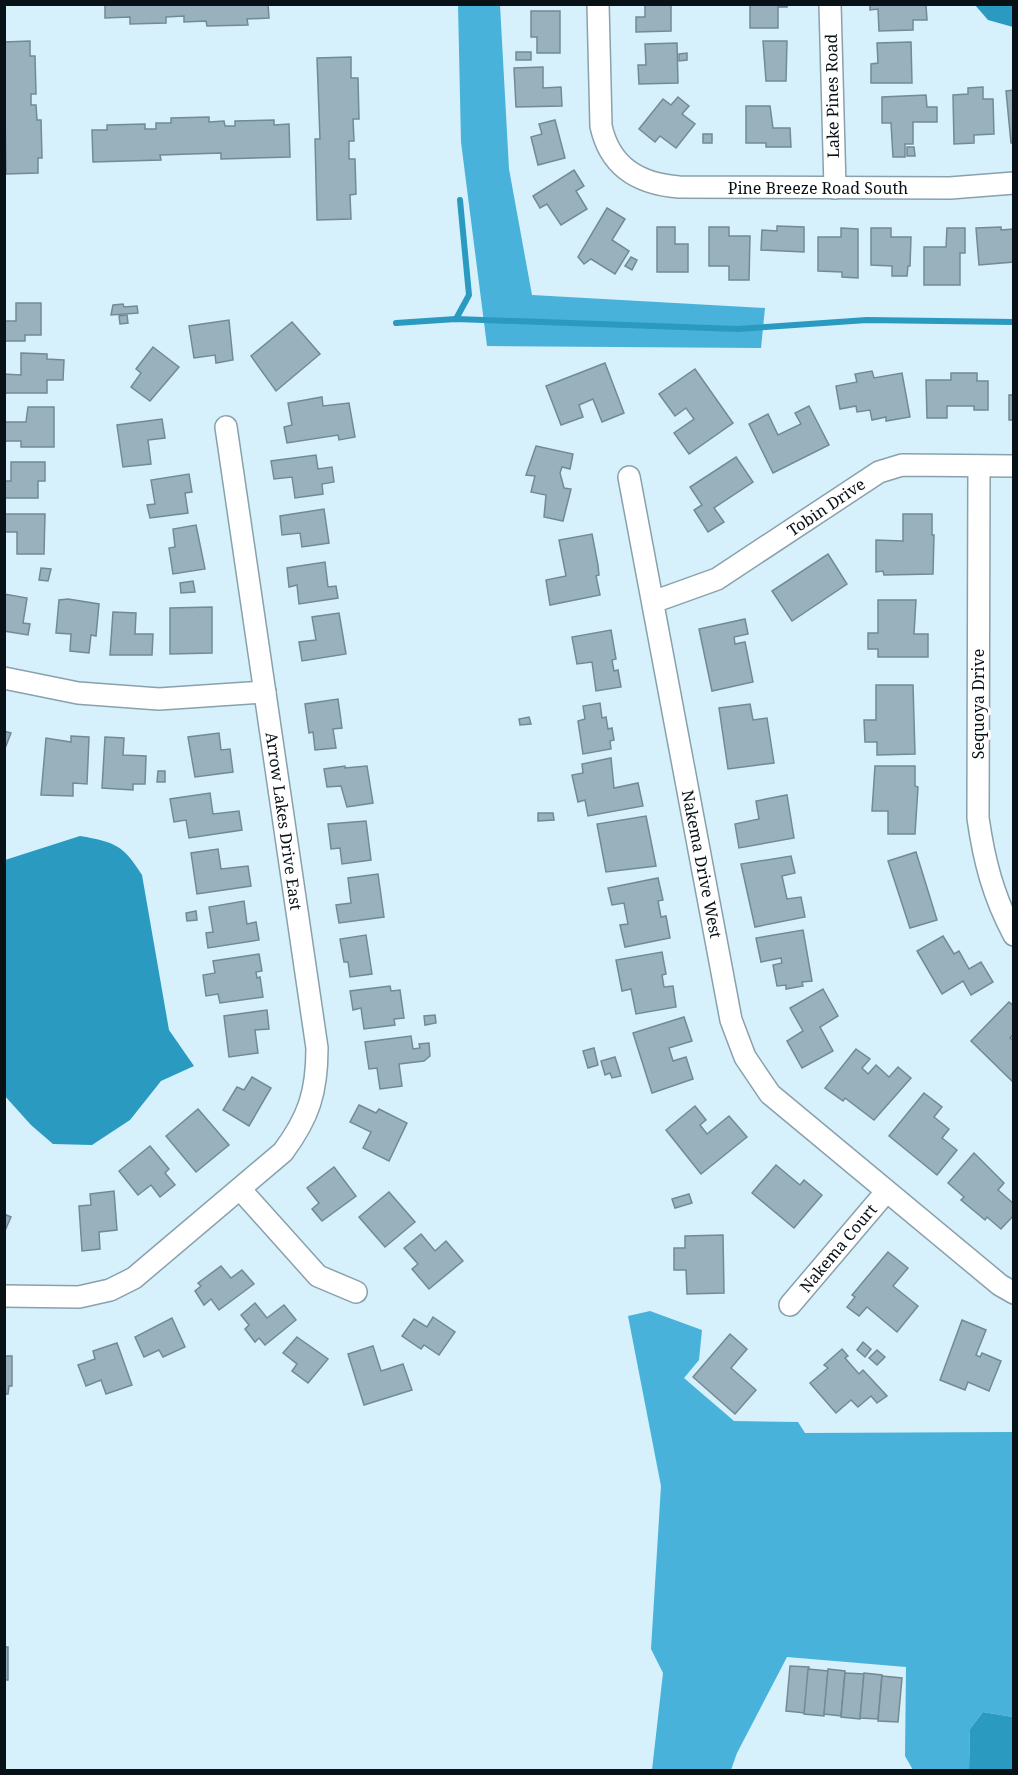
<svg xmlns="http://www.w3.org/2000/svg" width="1018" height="1775" viewBox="0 0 1018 1775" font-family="'Noto Serif',serif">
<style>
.forest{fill:#48b2da}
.water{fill:#2a9ac1}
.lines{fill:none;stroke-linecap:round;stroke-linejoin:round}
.stream{stroke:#2a9ac1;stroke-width:6}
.building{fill:#98b1bc;stroke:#728a94;stroke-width:1.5}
.minor-casing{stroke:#89a1ac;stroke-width:24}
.minor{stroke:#fff;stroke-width:21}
.labels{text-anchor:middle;stroke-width:6;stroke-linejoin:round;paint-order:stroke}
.street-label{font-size:16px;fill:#081115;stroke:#fff}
</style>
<rect width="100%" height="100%" fill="#d6f0fc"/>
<!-- forest -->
<g class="forest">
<path d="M458 5H500L509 169 532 295 765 308 761 348 487 346 461 142Z"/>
<path d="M650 1311 702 1330 699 1360 684 1378 734 1421 798 1422 805 1433 1013 1432V1717L983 1712 970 1729 969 1770H913L905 1756 906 1667 787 1657 737 1753 731 1770H652L663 1673 651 1649 661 1486 628 1316Z"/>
</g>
<!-- water -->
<g class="water">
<path d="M975 5H1013V27L988 20Z"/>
<path d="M80 836C115 842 123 845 142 875L169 1030 194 1066 161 1081 130 1120 92 1145 53 1144 31 1125 4 1095 5 860Z"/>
<path d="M983 1712 1013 1717V1770H969L970 1729Z"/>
</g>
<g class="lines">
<!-- stream -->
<g class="stream">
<path d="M456 319 469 295 460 200"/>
<path d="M396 323 456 319 738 329 867 320 1014 322"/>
</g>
</g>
<!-- building -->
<g class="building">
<path d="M105 4H268L269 18 247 19 248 25 207 26 206 21 184 22V16L166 17V23L130 24V17L105 18Z"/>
<path d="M645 4H671V31L636 32V17H645Z"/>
<path d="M750 4H787V7H778V28H750Z"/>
<path d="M870 4 926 5 927 20H913V30L879 31 878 9 870 10Z"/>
<path d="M531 11H560V53H537V37H531Z"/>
<path d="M30 41V56H35L36 94H31V105H36L37 120H41L42 158H38V173L6 174 4 42Z"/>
<path d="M763 41H787L786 81H766Z"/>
<path d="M911 42 912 83H871V64L878 63 877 43Z"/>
<path d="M677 43 678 83 639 84 638 65H646L645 44Z"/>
<rect x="516" y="52" width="15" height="8"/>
<path d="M687 53V60L679 61V54Z"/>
<path d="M351 57V78H358L359 119H353L354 141H349V159H355L356 194 350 195 351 219 317 220 315 139H320L317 58Z"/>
<path d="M543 67V88L561 87 562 106 516 107 514 68Z"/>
<path d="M983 87V99H993L994 134 974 135V143L954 144 953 95 968 94V88Z"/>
<path d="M1014 90V143H1011L1006 91Z"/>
<path d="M926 95 927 107H937V122H913V144H905V157H893L891 123H882V97Z"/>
<path d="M678 97 689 106 682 114 695 124 676 148 660 136 655 142 639 129 663 99 671 105Z"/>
<path d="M746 106H770L773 128H790L791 147H766V143H746Z"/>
<path d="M209 117V122L224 121 225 126H235V121L274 120V125L289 124 290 157 221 159V153L160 155 161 160 93 162 92 130H107V125L145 124V129H156V123H171V118Z"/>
<path d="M555 120 565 158 538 165 531 137 542 134 539 124Z"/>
<rect x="703" y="134" width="9" height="9"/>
<path d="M907 147H914L915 156H907Z"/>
<path d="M574 170 584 186 576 191 587 209 561 225 547 204 540 208 533 196Z"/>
<path d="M607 208 625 219 612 240 629 251 615 274 591 259 584 264 578 257Z"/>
<path d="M777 226 804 227V252L761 250 762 230 777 231Z"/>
<path d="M657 227H675V244H688V272H657Z"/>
<path d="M709 227H729V236H750L749 280H729V266H709Z"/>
<path d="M1001 227V230L1014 229V262L979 265 976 228Z"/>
<path d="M841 228 858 229V278L842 277V272L818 271V237H841Z"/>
<path d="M871 228H891V237H911L910 266H908L907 276H892V266L871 265Z"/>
<path d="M947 228H965V253H960V285H924V247H946Z"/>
<path d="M631 257 637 260 632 270 625 266Z"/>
<path d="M16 303H41V335H25V341H4V321H16Z"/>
<path d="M123 304 124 307 137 306 138 313 111 315 113 305Z"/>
<path d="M127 315 128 323 120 324 119 316Z"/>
<path d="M229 320 233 360 216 363 215 355 194 358 189 326Z"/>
<path d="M292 322 320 354 276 391 251 356Z"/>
<path d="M153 347 179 367 150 401 131 387 141 373 136 369Z"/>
<path d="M21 353 47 354V359L64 360 63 380H47V393H4V374L21 375Z"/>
<path d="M605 363 624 413 602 422 593 399 579 405 583 417 561 425 546 386Z"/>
<path d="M695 369 733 423 689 454 674 433 694 419 686 408 675 416 659 394Z"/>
<path d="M872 371 874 378 902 373 910 417 886 421V417L872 420 870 410 857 412 856 406 840 409 836 386 857 382 855 374Z"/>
<path d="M951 373H977V381H988V410H974V406H947V418H927L926 380H951Z"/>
<rect x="1009" y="395" width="5" height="25"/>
<path d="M322 397 323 406 349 403 355 437 339 440 338 435 287 443 284 427 292 425 288 403Z"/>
<path d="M809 406 829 445 773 473 749 424 768 414 778 435 801 424 795 413Z"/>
<path d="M28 407H54V447H21V441H4V422H26Z"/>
<path d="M162 419 165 438 148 440 151 464 123 467 117 425Z"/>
<path d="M536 446 573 454 570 469 562 467 560 473 564 488 571 489 563 521 544 517 546 495 531 492 535 476 526 475Z"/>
<path d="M316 455 318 469 332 467 334 482 322 484 323 494 295 498 292 477 274 479 271 461Z"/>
<path d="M736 457 753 482 714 508 724 522 708 532 694 510 702 505 690 487Z"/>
<path d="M11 462H45V481H38V498H4V481H11Z"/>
<path d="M189 474 192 492 185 493 188 513 150 518 147 505 155 504 151 480Z"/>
<path d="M324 509 329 543 302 547 300 533 282 535 280 516Z"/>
<path d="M4 514H45L44 554H17V532H4Z"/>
<path d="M903 514H932V535H934L933 574 884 575 883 571 876 572V540L903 541Z"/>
<path d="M196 525 205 569 173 574 169 548 175 547 173 529Z"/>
<path d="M592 534 598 565 599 575 596 576 600 595 550 605 546 580 566 576 559 540Z"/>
<path d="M828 554 847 584 792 621 772 591Z"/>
<path d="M325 562 328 587 336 586 338 598 299 604 297 585 289 587 287 568Z"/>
<path d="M41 568 51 569 48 581 39 580Z"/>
<path d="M193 581 195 592 181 593 180 583Z"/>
<path d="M4 594 27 598 23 623 30 624 28 635 4 631Z"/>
<path d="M68 599 99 604 96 636 91 635 89 653 70 651 71 634 56 633 59 600Z"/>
<path d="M878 600H916L914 634H928V657H878V649H868V633H878Z"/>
<path d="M212 607V653L170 654V608Z"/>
<path d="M113 612 136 613 135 634H153L152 655H110Z"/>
<path d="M339 613 346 654 302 661 299 642 316 640 312 617Z"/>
<path d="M745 619 748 634 734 637 735 644 745 642 753 682 712 691 699 629Z"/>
<path d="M611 630 616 659 612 660 614 671 618 670 621 687 596 691 592 662 577 664 572 637Z"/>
<path d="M876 685H913L915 754 877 755V742H865L864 720H876Z"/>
<path d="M338 699 342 728 333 729 336 748 315 750 313 732 309 733 305 704Z"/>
<path d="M600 703 602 718 606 717 608 729 612 728 614 740 610 741 611 749 583 754 578 721 585 719 583 706Z"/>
<path d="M750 704 753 720 767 718 774 763 728 769 719 708Z"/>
<path d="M529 717 531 724 520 725 519 719Z"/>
<path d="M4 731 11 733 4 751Z"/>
<path d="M219 733 221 750 230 749 233 772 195 777 188 737Z"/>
<path d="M71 736 89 737 87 784 73 783V796L41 795 46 738 71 742Z"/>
<path d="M105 737 124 738 123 755 146 756 145 784H133V790L102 788Z"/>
<path d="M611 758 614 788 638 783 643 806 588 816 585 800 578 802 572 775 583 773 582 764Z"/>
<path d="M345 766V768L367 766 373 803 347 807 341 786 327 787 324 769Z"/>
<path d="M875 766H915V786L918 787 915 834H888V811H872Z"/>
<path d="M158 771H165V782H157Z"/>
<path d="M210 793 213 814 239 811 242 830 189 838 186 820 174 822 170 799Z"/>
<path d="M787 795 794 838 739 848 735 824 759 819 756 801Z"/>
<path d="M538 813H553L554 820 538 821Z"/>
<path d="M646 816 656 866 606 872 597 824Z"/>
<path d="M366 821 371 860 342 864 340 848 331 849 328 824Z"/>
<path d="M218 849 221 869 248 866 251 886 197 894 191 853Z"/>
<path d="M916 852 937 920 910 928 888 861Z"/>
<path d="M791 856 795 873 782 876 787 899 801 897 805 917 755 927 741 864Z"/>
<path d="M378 874 384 917 339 923 336 905 351 903 348 878Z"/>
<path d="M658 878 663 900 658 901 661 917 666 916 670 938 625 947 620 925 628 924 624 903 612 905 608 888Z"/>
<path d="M244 901 247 924 256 922 259 940 208 948 206 933 213 932 209 907Z"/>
<path d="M196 911 197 920 187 921 186 913Z"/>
<path d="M803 930 812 981 802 982 803 986 786 989V985L777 986 773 965 782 963 781 958 761 962 756 938Z"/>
<path d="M366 935 372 974 350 977 348 962H344L340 939Z"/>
<path d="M943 936 954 954 959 951 969 969 981 962 993 982 971 995 963 981 942 994 917 951Z"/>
<path d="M662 952 666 974 662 975 664 987 673 986 676 1007 636 1014 631 989 622 991 616 960Z"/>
<path d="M259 954 262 971 256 972 257 978 260 977 263 997 220 1003 218 994 206 996 203 975 215 973 213 961Z"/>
<path d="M390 986 391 991 400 990 404 1018 394 1019 395 1025 364 1029 361 1008 353 1010 350 991Z"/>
<path d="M823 989 838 1016 820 1027 833 1051 802 1068 787 1041 803 1031 790 1008Z"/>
<path d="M1009 1002 1014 1006V1034L1010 1038 1014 1041V1083L971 1041Z"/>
<path d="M267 1010 269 1029 255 1030 258 1053 229 1057 224 1016Z"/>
<path d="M435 1015 436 1023 425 1025 424 1016Z"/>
<path d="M684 1017 692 1041 669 1048 673 1061 686 1057 693 1079 652 1093 633 1033Z"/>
<path d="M411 1036 413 1049 420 1048 419 1044 429 1043 430 1056 424 1061 399 1064 402 1086 380 1089 377 1068 369 1069 365 1042Z"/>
<path d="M594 1048 598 1065 588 1068 583 1051Z"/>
<path d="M856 1049 870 1059 862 1068 868 1074 876 1065 889 1077 898 1067 911 1078 874 1120 845 1098 843 1101 825 1088Z"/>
<path d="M615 1057 621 1076 612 1078 610 1073 605 1075 601 1061Z"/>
<path d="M252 1077 271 1088 249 1126 223 1110 237 1087 244 1090Z"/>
<path d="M924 1093 942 1107 934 1117 949 1129 942 1138 957 1150 937 1175 889 1136Z"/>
<path d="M359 1105 376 1113 379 1109 407 1123 389 1161 363 1148 371 1132 350 1122Z"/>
<path d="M695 1106 706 1120 700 1125 707 1134 729 1116 747 1137 701 1174 666 1130Z"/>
<path d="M198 1109 229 1145 196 1172 166 1136Z"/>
<path d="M150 1146 169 1169 165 1173 175 1185 160 1197 151 1185 138 1195 119 1171Z"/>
<path d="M974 1153 1004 1183 998 1190 1014 1204V1215L1001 1229 987 1217 985 1220 961 1200 964 1197 948 1183Z"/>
<path d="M776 1165 800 1185 804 1180 822 1195 794 1228 752 1193Z"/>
<path d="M334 1167 356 1196 322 1221 312 1209 319 1203 307 1188Z"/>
<path d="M114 1191 117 1230 99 1232 100 1249 82 1251 79 1206 91 1205 90 1194Z"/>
<path d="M389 1192 415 1222 385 1247 359 1217Z"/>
<path d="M689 1194 692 1203 675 1208 672 1199Z"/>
<path d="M4 1214 11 1217 4 1233Z"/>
<path d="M421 1234 435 1251 446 1241 463 1261 429 1289 412 1269 418 1264 404 1248Z"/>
<path d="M723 1235 724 1293 687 1294 686 1270H674V1248H685V1236Z"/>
<path d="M888 1252 908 1268 893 1286 918 1306 897 1332 867 1307 859 1316 847 1307 855 1297 852 1295Z"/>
<path d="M221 1266 231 1278 242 1270 254 1284 219 1310 211 1299 204 1305 195 1291 201 1286 198 1283Z"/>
<path d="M255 1303 267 1318 284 1305 296 1320 265 1345 259 1338 255 1342 245 1329 249 1325 241 1315Z"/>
<path d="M433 1317 455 1332 439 1355 424 1345 421 1349 402 1336 414 1319 427 1327Z"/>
<path d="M172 1318 185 1347 163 1357 159 1350 144 1357 135 1337Z"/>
<path d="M962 1320 986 1330 976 1355 980 1357 982 1353 1001 1361 989 1391 968 1382 965 1390 940 1380Z"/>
<path d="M730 1334 747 1349 731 1368 756 1390 735 1414 693 1377Z"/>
<path d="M297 1337 328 1359 308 1383 292 1371 297 1364 283 1353Z"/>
<path d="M863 1342 871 1349 865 1357 857 1350Z"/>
<path d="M117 1343 132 1385 106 1394 101 1380 86 1386 78 1365 95 1359 93 1351Z"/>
<path d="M373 1346 381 1371 403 1364 412 1390 364 1405 348 1354Z"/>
<path d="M842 1349 848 1356 845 1358 859 1374 863 1370 887 1396 877 1403 871 1396 858 1407 851 1400 836 1413 810 1383 828 1368 824 1365Z"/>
<path d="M877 1350 885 1357 877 1365 869 1358Z"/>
<path d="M4 1356H12V1386H9L8 1394H4Z"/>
<rect x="4" y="1647" width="4" height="33"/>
<path d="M790 1666 809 1667 805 1713 786 1711Z"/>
<path d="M808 1669 828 1671 824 1716 804 1714Z"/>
<path d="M828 1669 845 1671 841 1716 824 1714Z"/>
<path d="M845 1673 864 1674 860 1719 841 1717Z"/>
<path d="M864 1673 882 1675 878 1719 860 1718Z"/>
<path d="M882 1676 902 1678 898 1722 878 1721Z"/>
</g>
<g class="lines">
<!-- minor casing -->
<g class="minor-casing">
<g id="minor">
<path d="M598 4 601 126C610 167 639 184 679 187L950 188 1014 183"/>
<path d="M830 4 835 188"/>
<path d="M979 466 978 818C984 860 993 896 1014 935"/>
<path d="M629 477 731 1020 745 1057 770 1094 1000 1285 1014 1293"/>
<path d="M653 602 717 579 879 472 902 465 1014 466"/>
<path d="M4 678 78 693 159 699 265 692"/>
<path d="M240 1189 318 1276 356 1292"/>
<path d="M4 1296 79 1297 110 1290 134 1278 283 1152C309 1117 317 1092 317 1048L226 427"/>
<path d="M790 1305 886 1192"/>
</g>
</g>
<!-- minor -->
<use href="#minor" class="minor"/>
</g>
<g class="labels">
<!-- street labels -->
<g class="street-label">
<text transform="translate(832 96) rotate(-91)" y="6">Lake Pines Road</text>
<text x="818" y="194">Pine Breeze Road South</text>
<text transform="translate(826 507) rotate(-34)" y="6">Tobin Drive</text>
<text transform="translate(978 704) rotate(-90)" y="6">Sequoya Drive</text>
<text transform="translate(284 821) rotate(82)" y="6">Arrow Lakes Drive East</text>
<text transform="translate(702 864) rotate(79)" y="6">Nakema Drive West</text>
<text transform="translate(838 1248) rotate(-50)" y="6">Nakema Court</text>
</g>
</g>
<!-- border -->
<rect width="1018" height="1775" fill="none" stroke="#081115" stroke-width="12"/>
</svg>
